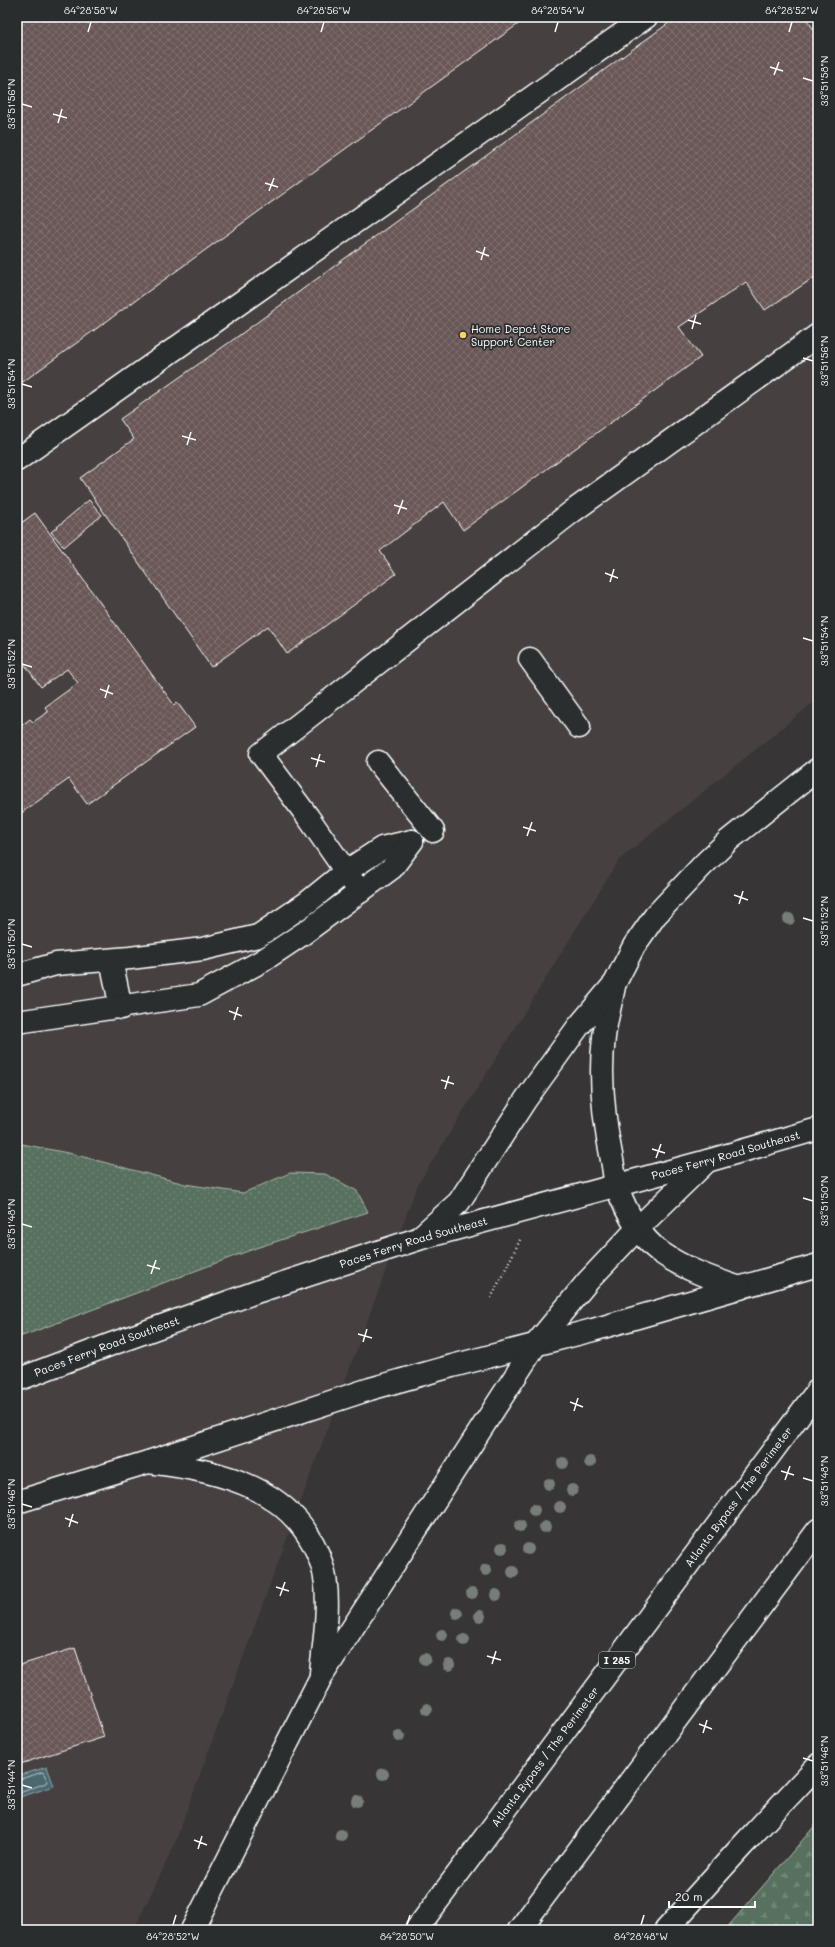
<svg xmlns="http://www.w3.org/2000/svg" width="835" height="1947" viewBox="0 0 835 1947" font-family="Mali,sans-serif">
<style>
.built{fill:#463f40}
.grass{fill:url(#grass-dots);stroke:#acb8ae}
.forest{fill:url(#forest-firs);stroke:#acb8ae}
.water{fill:#4c6871;stroke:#94a4aa}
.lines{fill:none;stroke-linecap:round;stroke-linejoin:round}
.shore{stroke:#b7c3c6;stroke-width:1}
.building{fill:url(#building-cross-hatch);stroke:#fff}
.minor-casing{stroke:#fff;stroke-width:25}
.major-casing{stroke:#fff;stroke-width:25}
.highway-casing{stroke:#fff;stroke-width:25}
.path{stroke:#fff;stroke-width:2.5;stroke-dasharray:1 3;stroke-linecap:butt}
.minor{stroke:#2a2d2e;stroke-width:22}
.major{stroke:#2a2d2e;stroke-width:22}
.highway{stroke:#2a2d2e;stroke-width:22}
.tree{fill:#777d78}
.ticks{fill:none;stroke:#fff;stroke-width:1.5}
.poi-dot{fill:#ffd166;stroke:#2a2d2e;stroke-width:1.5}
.labels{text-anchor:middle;stroke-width:3.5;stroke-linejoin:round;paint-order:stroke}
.shield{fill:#2a2d2e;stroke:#bfc0c0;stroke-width:1}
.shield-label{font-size:10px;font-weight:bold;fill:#fff}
.poi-label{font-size:11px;fill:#fff;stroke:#2a2d2e;text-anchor:start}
.street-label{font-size:11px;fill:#fff;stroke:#2a2d2e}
.neatline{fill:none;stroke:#fff;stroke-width:1.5}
.ticks-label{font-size:10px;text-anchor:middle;fill:#fff}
</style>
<defs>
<pattern id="grass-dots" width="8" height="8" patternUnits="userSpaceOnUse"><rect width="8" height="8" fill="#58715e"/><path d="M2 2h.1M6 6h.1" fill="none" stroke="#718676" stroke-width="1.8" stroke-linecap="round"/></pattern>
<pattern id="forest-firs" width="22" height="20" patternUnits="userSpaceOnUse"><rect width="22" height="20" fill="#58715e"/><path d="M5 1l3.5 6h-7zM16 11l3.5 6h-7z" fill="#718676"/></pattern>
<pattern id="building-cross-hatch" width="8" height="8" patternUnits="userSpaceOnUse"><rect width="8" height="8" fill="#695756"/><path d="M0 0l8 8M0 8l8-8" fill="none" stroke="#80706f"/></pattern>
</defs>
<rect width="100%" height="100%" fill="#373536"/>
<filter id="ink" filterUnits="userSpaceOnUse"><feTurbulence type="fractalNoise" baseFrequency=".025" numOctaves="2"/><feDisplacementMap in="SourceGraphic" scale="8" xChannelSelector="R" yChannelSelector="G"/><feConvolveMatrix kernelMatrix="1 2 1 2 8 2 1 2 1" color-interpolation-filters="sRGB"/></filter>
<g filter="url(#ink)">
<!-- built -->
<path class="built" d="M17 17H818V699L619 860 417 1186 173 1848 134 1930H17Z"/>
<!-- grass -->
<path class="grass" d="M17 1143 73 1154 185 1184 243 1193 290 1173 325 1174 357 1191 368 1212 256 1248 17 1338Z"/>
<!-- forest -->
<path class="forest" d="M818 1822V1930H725Z"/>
<!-- water -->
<path class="water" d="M47 1767 54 1786 17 1798V1776Z"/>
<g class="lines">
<!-- shore -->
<path class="shore" d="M17 1780 43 1772 48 1782 17 1794"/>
</g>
<!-- building -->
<g class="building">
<path d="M17 17H528L17 386Z"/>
<path d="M677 17H805L818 35V275L765 310 746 282 679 327 701 357 463 530 444 502 380 551 396 574 287 654 268 626 211 667 80 478 134 439 120 419 230 342Z"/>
<path d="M89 500 102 515 64 547 51 532Z"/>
<path d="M35 513 174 705 177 702 195 727 87 804 69 779 17 816V729L30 719 33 722 48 712 45 707 78 683 67 669 41 687 17 654V526Z"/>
<path d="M75 1648 104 1737 17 1765V1666Z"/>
</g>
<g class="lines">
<!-- minor casing -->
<g class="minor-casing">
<g id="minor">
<path d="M17 460 646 17"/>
<path d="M530 659 579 727"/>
<path d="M378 762 433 831"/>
<path d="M360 892 308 817 261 754 573 511 818 335"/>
<path d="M111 960 121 1008"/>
<path d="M17 975 56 964 130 958 203 949 258 936 308 902 345 872 382 848 412 841"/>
<path d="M17 1022 199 995 262 961 304 933 392 868 412 841"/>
</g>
</g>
<!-- major casing -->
<g class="major-casing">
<g id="major">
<path id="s1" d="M17 1380 109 1345 259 1291 418 1239 707 1161 818 1129"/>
<path d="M17 1502 148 1462 370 1389 452 1366 593 1330 818 1265"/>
</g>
</g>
<!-- highway casing -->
<g class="highway-casing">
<g id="highway">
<path d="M614 986C611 1003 606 1020 604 1037 599 1077 604 1121 612 1160 614 1169 614 1179 617 1187 626 1212 639 1236 660 1252 684 1269 713 1279 740 1288"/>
<path d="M418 1239 459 1202 526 1099 578 1027 615 983 634 946 655 916 703 865 729 840 818 769"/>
<path d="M148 1462C219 1470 297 1487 322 1565 332 1595 324 1642 321 1673"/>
<path d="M192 1930 321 1677 536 1344 588 1281 637 1229 707 1161"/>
<path id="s2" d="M416 1930 818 1390"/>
<path d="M519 1930 818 1530"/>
<path d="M666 1930 741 1847 818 1765"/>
</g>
</g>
<!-- path -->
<path class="path" d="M491 1298 521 1238"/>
<!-- minor -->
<use href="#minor" class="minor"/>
<!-- major -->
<use href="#major" class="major"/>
<!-- highway -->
<use href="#highway" class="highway"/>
</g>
<!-- trees -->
<g class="tree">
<circle cx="789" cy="919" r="6"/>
<circle cx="590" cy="1462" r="6"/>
<circle cx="563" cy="1463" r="6"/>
<circle cx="549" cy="1484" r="6"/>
<circle cx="572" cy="1490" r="6"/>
<circle cx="560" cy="1507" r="6"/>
<circle cx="534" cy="1510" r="6"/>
<circle cx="520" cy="1526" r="6"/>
<circle cx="545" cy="1527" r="6"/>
<circle cx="502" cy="1548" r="6"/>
<circle cx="528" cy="1549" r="6"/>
<circle cx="486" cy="1570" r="6"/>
<circle cx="513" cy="1572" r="6"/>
<circle cx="472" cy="1593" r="6"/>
<circle cx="496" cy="1595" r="6"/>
<circle cx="457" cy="1613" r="6"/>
<circle cx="480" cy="1616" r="6"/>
<circle cx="442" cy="1635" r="6"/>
<circle cx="464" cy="1640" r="6"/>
<circle cx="425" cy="1659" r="6"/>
<circle cx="449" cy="1665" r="6"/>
<circle cx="427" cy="1709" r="6"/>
<circle cx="399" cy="1736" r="6"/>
<circle cx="383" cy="1774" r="6"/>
<circle cx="357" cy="1801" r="6"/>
<circle cx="341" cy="1835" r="6"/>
</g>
</g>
<!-- ticks -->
<path class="ticks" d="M88 32 91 22M321 32 324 22M555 32 558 22M789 32 792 22M770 67 783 71M774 75 779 62M803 78 813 81M22 104 32 107M53 114 67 118M58 123 62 109M265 183 278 187M269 191 274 178M476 251 489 256M481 260 485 247M688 320 701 324M692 329 696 315M803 358 813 361M22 384 32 387M182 436 196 440M187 445 191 432M394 505 407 509M398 514 403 500M605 573 618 578M610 582 614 569M803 638 813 641M22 664 32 667M100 689 113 694M105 698 109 685M311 758 325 762M316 767 320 754M523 827 536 831M527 836 532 822M734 895 748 900M739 904 743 891M803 918 813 921M22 944 32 947M229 1011 242 1016M234 1020 238 1007M441 1080 454 1084M445 1089 449 1076M652 1149 665 1153M656 1158 661 1144M803 1198 813 1201M22 1224 32 1227M147 1265 160 1269M151 1274 156 1260M358 1334 372 1338M363 1342 367 1329M570 1402 583 1407M574 1411 578 1398M781 1471 794 1475M803 1478 813 1481M785 1480 790 1466M22 1504 32 1507M65 1518 78 1523M69 1527 73 1514M276 1587 289 1591M280 1596 285 1582M487 1656 501 1660M492 1664 496 1651M699 1724 712 1729M703 1733 707 1720M803 1758 813 1761M22 1785 32 1788M194 1840 207 1845M198 1849 202 1836M173 1925 176 1915M407 1925 410 1915M641 1925 644 1915"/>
<!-- markers -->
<circle class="poi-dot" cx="463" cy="335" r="4"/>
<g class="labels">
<!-- shield labels -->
<rect class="shield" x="599" y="1652" width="36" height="16" rx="3"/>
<g class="shield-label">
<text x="617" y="1664">I 285</text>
</g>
<!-- poi labels -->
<g class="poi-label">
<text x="471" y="333">Home Depot Store<tspan x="471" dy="13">Support Center</tspan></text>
</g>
<!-- street labels -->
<g class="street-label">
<text dy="4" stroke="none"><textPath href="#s1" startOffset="744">Paces Ferry Road Southeast</textPath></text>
<text dy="4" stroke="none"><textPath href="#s1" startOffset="420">Paces Ferry Road Southeast</textPath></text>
<text dy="4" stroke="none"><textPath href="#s1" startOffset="96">Paces Ferry Road Southeast</textPath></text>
<text dy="4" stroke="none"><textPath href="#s2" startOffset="540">Atlanta Bypass / The Perimeter</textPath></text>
<text dy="4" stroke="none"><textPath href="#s2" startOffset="216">Atlanta Bypass / The Perimeter</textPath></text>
</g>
</g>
<!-- margin -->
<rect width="835" height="1947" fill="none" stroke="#2a2d2e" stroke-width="44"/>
<!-- scale -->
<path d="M669 1901v6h86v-6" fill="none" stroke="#ffffff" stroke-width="2"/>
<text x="675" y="1901" font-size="12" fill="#ffffff" stroke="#2a2d2e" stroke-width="3" paint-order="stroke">20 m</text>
<rect x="22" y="22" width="791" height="1903" class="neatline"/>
<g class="ticks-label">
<text x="91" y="14">84°28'58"W</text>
<text x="324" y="14">84°28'56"W</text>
<text x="558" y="14">84°28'54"W</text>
<text x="792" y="14">84°28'52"W</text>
<text transform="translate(824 81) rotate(-90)" y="4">33°51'58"N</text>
<text transform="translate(11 104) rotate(-90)" y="4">33°51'56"N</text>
<text transform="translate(824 361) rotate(-90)" y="4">33°51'56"N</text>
<text transform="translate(11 384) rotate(-90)" y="4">33°51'54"N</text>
<text transform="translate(824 641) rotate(-90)" y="4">33°51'54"N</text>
<text transform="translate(11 664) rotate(-90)" y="4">33°51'52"N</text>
<text transform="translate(824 921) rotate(-90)" y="4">33°51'52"N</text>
<text transform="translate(11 944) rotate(-90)" y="4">33°51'50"N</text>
<text transform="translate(824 1201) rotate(-90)" y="4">33°51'50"N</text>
<text transform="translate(11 1224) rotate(-90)" y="4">33°51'48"N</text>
<text transform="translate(824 1481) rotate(-90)" y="4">33°51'48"N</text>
<text transform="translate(11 1504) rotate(-90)" y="4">33°51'46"N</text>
<text transform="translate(824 1761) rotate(-90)" y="4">33°51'46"N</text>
<text transform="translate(11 1785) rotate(-90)" y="4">33°51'44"N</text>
<text x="173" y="1940">84°28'52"W</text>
<text x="407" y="1940">84°28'50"W</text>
<text x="641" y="1940">84°28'48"W</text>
</g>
</svg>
